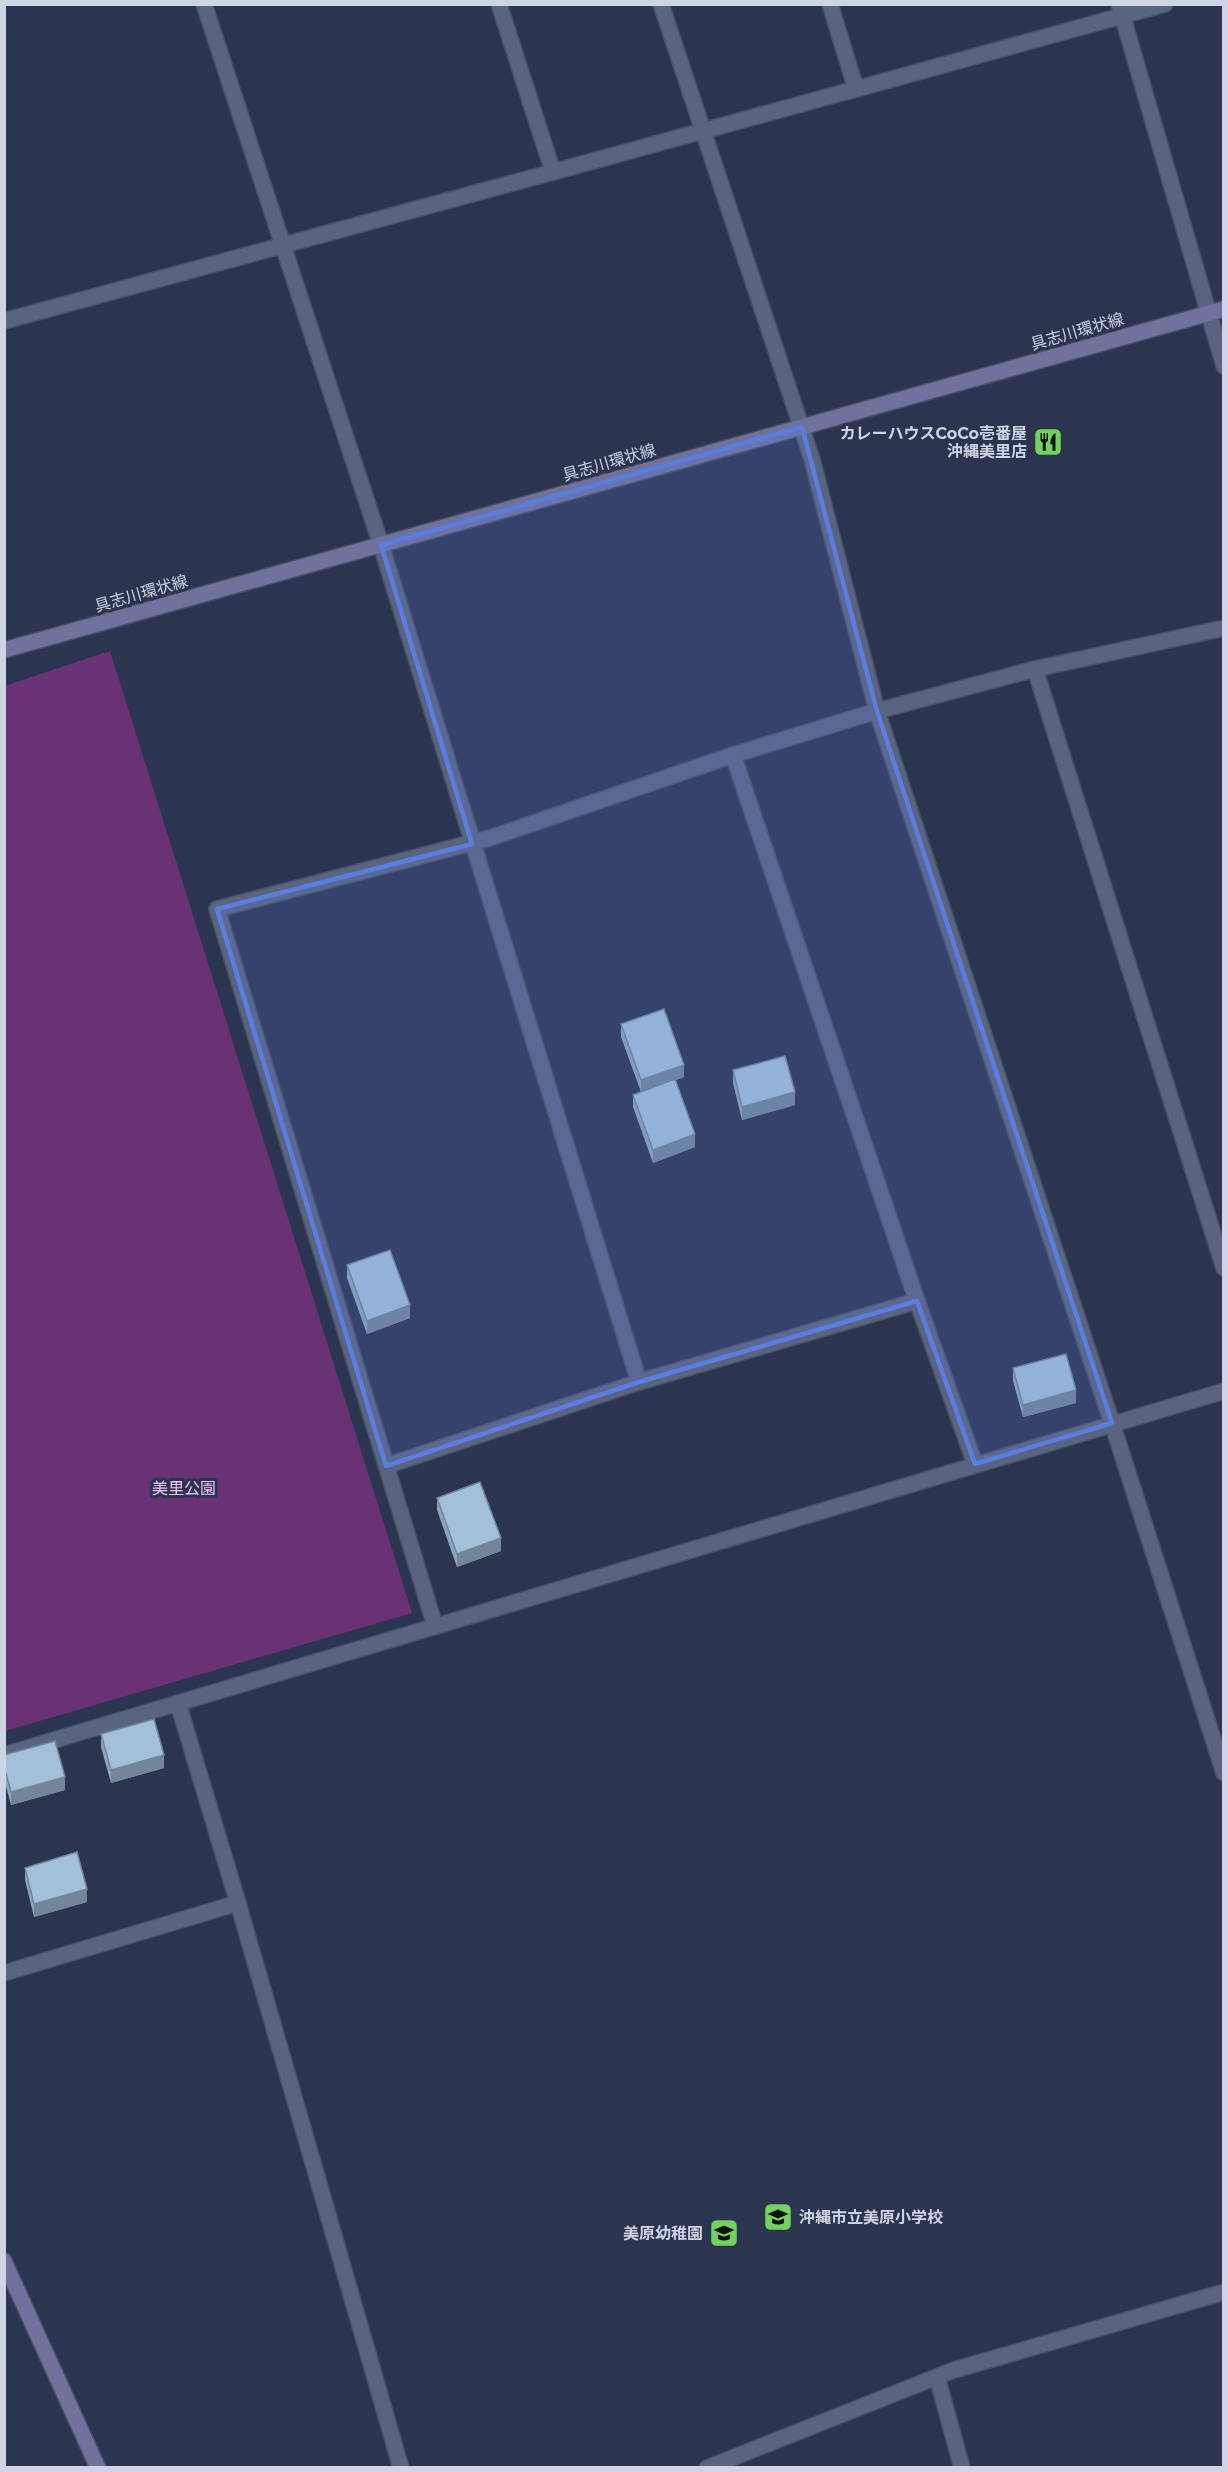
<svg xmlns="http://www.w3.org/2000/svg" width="1228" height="2472" viewBox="0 0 1228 2472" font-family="Montserrat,'Noto Sans JP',sans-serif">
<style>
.green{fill:#693275}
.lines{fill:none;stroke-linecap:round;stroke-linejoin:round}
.street-casing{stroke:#485066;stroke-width:18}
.secondary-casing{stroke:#485066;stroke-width:18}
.street{stroke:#596481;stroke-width:15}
.secondary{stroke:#70729d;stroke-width:15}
.wall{fill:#8ba5bb}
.shaded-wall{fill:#718698}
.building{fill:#a2c0d9;stroke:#718698;stroke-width:1.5}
.marked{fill:#5b7ddd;fill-opacity:0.2;stroke:#5b7ddd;stroke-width:4.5;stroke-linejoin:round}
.labels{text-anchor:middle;stroke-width:6;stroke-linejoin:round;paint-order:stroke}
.street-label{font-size:16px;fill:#ced4e5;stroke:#2c354f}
.poi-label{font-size:16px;font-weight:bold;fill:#ced4e5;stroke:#2c354f;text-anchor:end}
.park-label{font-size:16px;fill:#f1c1fb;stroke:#2c354f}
</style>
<rect width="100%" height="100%" fill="#2c354f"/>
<!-- green -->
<path class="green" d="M110 651 412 1613 5 1731V686Z"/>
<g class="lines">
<!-- street casing -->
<g class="street-casing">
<g id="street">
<path d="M204 4 381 545 639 1382"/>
<path d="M661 4 812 459 877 711 1112 1423 1224 1773"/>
<path d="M830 4 856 89 1165 4"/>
<path d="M1119 4 1224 366"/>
<path d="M553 172 856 89"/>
<path d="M4 321 553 172 499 4"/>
<path d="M1035 669 1224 1268"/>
<path d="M733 755 877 711 1035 669 1224 628"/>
<path d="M917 1301 975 1464"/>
<path d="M386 1466 639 1382 917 1301 733 755 490 838 217 909 435 1626"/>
<path d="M178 1703 238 1903"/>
<path d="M4 1755 1224 1391"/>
<path d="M4 1973 238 1903 401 2468"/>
<path d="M937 2377 962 2468"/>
<path d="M707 2468 954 2370 1224 2292"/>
</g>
</g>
<!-- secondary casing -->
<g class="secondary-casing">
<g id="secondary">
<path d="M4 650 1224 309"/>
<path d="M4 2261 98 2468"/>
</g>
</g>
<!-- street -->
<use href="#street" class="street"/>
<!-- secondary -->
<use href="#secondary" class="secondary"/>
</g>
<!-- wall -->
<g class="wall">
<path d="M621 1024 684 1077 676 1080 695 1147 653 1163 633 1107V1095L641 1092 621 1037Z"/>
<path d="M733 1070 795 1105 742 1120 733 1083Z"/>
<path d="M347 1265 410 1318 367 1334 347 1278Z"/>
<path d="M1013 1368 1076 1403 1023 1417 1013 1381Z"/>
<path d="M437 1498 501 1551 457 1567 437 1510Z"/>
<path d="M101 1734 164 1768 111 1783 101 1747Z"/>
<path d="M4 1755 65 1790 11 1805 4 1779Z"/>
<path d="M25 1868 87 1902 34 1917 25 1880Z"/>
</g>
<!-- shaded-wall -->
<g class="shaded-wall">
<path d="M684 1065V1077L641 1093V1080Z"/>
<path d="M795 1092V1105L742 1120V1107Z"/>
<path d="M695 1134V1147L653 1163V1150Z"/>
<path d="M410 1305V1318L367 1334V1321Z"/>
<path d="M1076 1390V1403L1023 1417V1405Z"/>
<path d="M501 1538V1551L457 1567V1554Z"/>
<path d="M164 1755V1768L111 1783V1770Z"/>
<path d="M65 1777V1790L11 1805V1792Z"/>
<path d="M87 1889V1902L34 1917V1904Z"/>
</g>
<!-- building -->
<g class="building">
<path d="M664 1009 684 1065 641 1080 621 1024Z"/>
<path d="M785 1056 795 1092 742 1107 733 1070Z"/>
<path d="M675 1079 695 1134 653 1150 633 1095Z"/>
<path d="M390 1250 410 1305 367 1321 347 1265Z"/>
<path d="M1066 1354 1076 1390 1023 1405 1013 1368Z"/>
<path d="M480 1482 501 1538 457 1554 437 1498Z"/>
<path d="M154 1719 164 1755 111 1770 101 1734Z"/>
<path d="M55 1741 65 1777 11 1792 4 1766V1755Z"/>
<path d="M77 1852 87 1889 34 1904 25 1868Z"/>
</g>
<!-- marked area -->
<path class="marked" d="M802 427 877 711 1112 1423 975 1464 917 1301 639 1382 386 1466 217 909 472 844 381 545Z"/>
<!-- icons -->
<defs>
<g id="restaurant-square" transform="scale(1.5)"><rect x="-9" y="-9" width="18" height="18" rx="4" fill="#74d25c" stroke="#2c354f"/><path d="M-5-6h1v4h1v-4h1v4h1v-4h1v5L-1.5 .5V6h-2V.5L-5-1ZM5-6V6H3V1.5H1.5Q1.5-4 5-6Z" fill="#111"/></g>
<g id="school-square" transform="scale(1.5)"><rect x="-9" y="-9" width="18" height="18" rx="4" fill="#74d25c" stroke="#2c354f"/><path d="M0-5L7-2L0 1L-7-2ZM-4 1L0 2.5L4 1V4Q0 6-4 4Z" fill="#111"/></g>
</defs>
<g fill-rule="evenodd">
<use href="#restaurant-square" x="1048" y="442"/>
<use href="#school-square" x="778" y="2217"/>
<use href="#school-square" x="724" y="2233"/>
</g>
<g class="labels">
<!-- street labels -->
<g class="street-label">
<text transform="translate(1077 331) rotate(-16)" y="6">具志川環状線</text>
<text transform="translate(609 462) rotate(-16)" y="6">具志川環状線</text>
<text transform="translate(141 593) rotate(-16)" y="6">具志川環状線</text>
</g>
<!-- poi labels -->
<g class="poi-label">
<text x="1027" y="439">カレーハウスCoCo壱番屋<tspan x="1027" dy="18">沖縄美里店</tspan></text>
<text x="799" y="2223" text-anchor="start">沖縄市立美原小学校</text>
<text x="703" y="2239">美原幼稚園</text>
</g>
<!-- park labels -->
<g class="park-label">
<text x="184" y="1494">美里公園</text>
</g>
</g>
<!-- border -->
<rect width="1228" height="2472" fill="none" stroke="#ced4e5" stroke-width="12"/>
</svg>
